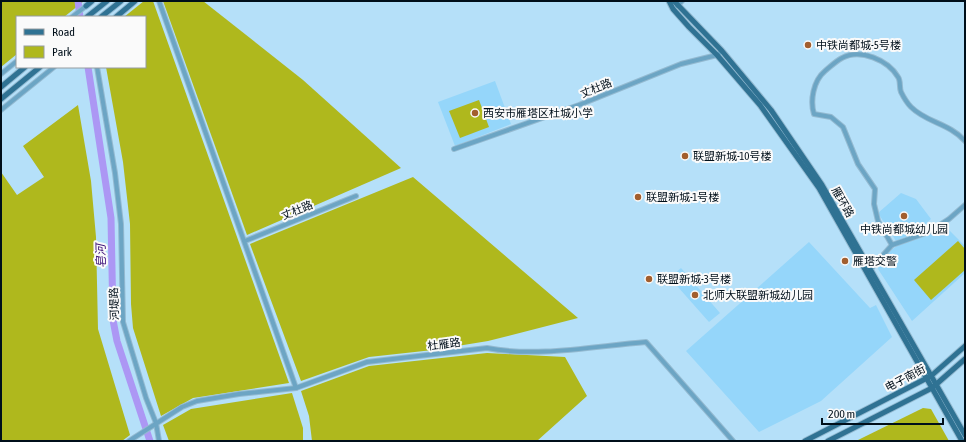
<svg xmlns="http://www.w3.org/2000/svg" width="966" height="442" viewBox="0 0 966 442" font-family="'Asap Condensed','Noto Sans SC',sans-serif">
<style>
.built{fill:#95d6fa}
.green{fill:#afb81d}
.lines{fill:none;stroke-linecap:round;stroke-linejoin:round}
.river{stroke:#ac97f4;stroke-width:7}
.minor-casing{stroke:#94bad1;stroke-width:6}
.major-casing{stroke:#94bad1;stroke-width:7}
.minor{stroke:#6ca5c4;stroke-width:4}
.major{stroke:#2f7293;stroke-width:5}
.poi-dot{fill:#a25e2e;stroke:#fafafa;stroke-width:1.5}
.labels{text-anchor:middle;stroke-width:4;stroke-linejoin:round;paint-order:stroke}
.poi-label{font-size:11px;fill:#000f1a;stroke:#fafafa;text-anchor:start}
.street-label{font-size:11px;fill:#000f1a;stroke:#fafafa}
.water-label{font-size:12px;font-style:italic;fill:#380b75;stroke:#fafafa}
</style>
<rect width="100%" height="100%" fill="#b5e0f9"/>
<!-- built -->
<g class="built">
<path d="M495 81 511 124 455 146 438 102Z"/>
<path d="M901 193 916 199 931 219 913 234 896 241 878 213Z"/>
<path d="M944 225 965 246V273L912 321 878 269 879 264 890 251 898 245 930 235Z"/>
<path d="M809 242 870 308 876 305 892 337 821 401 759 432 686 351Z"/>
<path d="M681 268 720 313 709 322 670 278Z"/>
</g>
<!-- green -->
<g class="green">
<path d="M1 1H84L64 17H17V54L1 67Z"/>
<path d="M144 1H153L289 383 193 398 161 416 133 328 131 304 130 224 123 162 106 67H145V17H124Z"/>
<path d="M163 1H203L303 80 401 168 247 235Z"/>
<path d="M479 100 489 127 460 138 449 111Z"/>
<path d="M78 105 91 181 96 237 98 329 130 435 122 441H1V172L17 195 44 177 23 146Z"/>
<path d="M413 177 578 318 488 341 433 350 369 357 301 381 250 244Z"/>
<path d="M958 241 965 249V270L931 300 914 280Z"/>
<path d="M487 353 565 357 587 396 537 441H312L309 416 301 391 369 366Z"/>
<path d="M292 393 303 428V441H169L163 425 191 409Z"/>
<path d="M923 408 931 409 949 441H856Z"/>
</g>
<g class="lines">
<!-- river -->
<g class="river">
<path d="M78 1 80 17"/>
<path d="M88 67 111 218 113 320 117 341 150 441"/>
</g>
<!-- minor casing -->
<g class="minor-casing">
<g id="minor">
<path d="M159 1 296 388"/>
<path d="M677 6 682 1"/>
<path d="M72 17 86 6"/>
<path d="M97 67 115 173 121 224 123 322 146 398 156 423 159 441"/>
<path d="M1 74 17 61"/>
<path d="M1 110 54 67"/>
<path d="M454 149 579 105 681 64 717 55 722 51"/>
<path d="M245 241 356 196"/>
<path d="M892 245 878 221 874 204 875 189 858 164 843 127 831 117 814 114C810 101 813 81 825 71 830 67 836 61 842 58 860 48 888 60 898 77 901 81 899 87 901 92 903 96 907 103 911 107 927 123 949 123 965 141"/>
<path d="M869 271 892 245 929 232 949 219 965 205"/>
<path d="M129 441 182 407 197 401 239 394 296 388 367 362 487 348C537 358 595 346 646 342L733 441"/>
</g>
</g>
<!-- major casing -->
<g class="major-casing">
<g id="major">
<path d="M669 1 673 9 689 27 717 55 760 105 819 188 962 441"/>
<path d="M674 1 722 51 771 110 822 185 965 435"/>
<path d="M86 6 92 1"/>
<path d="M87 17 107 1"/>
<path d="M101 17 121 1"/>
<path d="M116 17 135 1"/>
<path d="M1 87 25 67"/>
<path d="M1 99 40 67"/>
<path d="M805 441 931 376 965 346"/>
<path d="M828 441 932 388 965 359"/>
</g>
</g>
<!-- minor -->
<use href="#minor" class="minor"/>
<!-- major -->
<use href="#major" class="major"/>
</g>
<!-- markers -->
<g class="poi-dot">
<circle cx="808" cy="45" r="4"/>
<circle cx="475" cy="113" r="4"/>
<circle cx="685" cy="156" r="4"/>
<circle cx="638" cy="197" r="4"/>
<circle cx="904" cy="216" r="4"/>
<circle cx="845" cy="261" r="4"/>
<circle cx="649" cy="279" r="4"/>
<circle cx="695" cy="295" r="4"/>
</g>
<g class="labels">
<!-- poi labels -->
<g class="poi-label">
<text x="816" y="49">中铁尚都城-5号楼</text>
<text x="483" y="117">西安市雁塔区杜城小学</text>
<text x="693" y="160">联盟新城-10号楼</text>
<text x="646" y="201">联盟新城-1号楼</text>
<text x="904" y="233" text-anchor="middle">中铁尚都城幼儿园</text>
<text x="853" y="265">雁塔交警</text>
<text x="657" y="283">联盟新城-3号楼</text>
<text x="703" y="299">北师大联盟新城幼儿园</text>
</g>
<!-- street labels -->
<g class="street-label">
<text transform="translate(596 88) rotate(-22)" y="4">丈杜路</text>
<text transform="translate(843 202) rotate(60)" y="4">雁环路</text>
<text transform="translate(297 210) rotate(-22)" y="4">丈杜路</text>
<text transform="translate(114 304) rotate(-92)" y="4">河堤路</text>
<text transform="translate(444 344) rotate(-7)" y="4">杜雁路</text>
<text transform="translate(905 378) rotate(-28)" y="4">电子南街</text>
</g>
<!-- water labels -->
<g class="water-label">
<text transform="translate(101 256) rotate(-91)" y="4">皂河</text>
</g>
</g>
<!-- border -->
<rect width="966" height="442" fill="none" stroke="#000f1a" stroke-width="4"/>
<!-- legend -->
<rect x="16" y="16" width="130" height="52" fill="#fafafa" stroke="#969ca0"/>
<rect x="24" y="29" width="20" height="6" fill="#2f7293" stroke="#969ca0"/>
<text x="52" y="36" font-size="12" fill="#000f1a">Road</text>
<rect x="24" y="46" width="20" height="12" fill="#afb81d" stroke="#969ca0"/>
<text x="52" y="56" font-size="12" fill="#000f1a">Park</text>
<!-- scale -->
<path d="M822 418v6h121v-6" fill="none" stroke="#000f1a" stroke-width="2"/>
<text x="828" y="418" font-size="12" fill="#000f1a" stroke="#fafafa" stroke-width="3" paint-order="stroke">200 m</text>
</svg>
